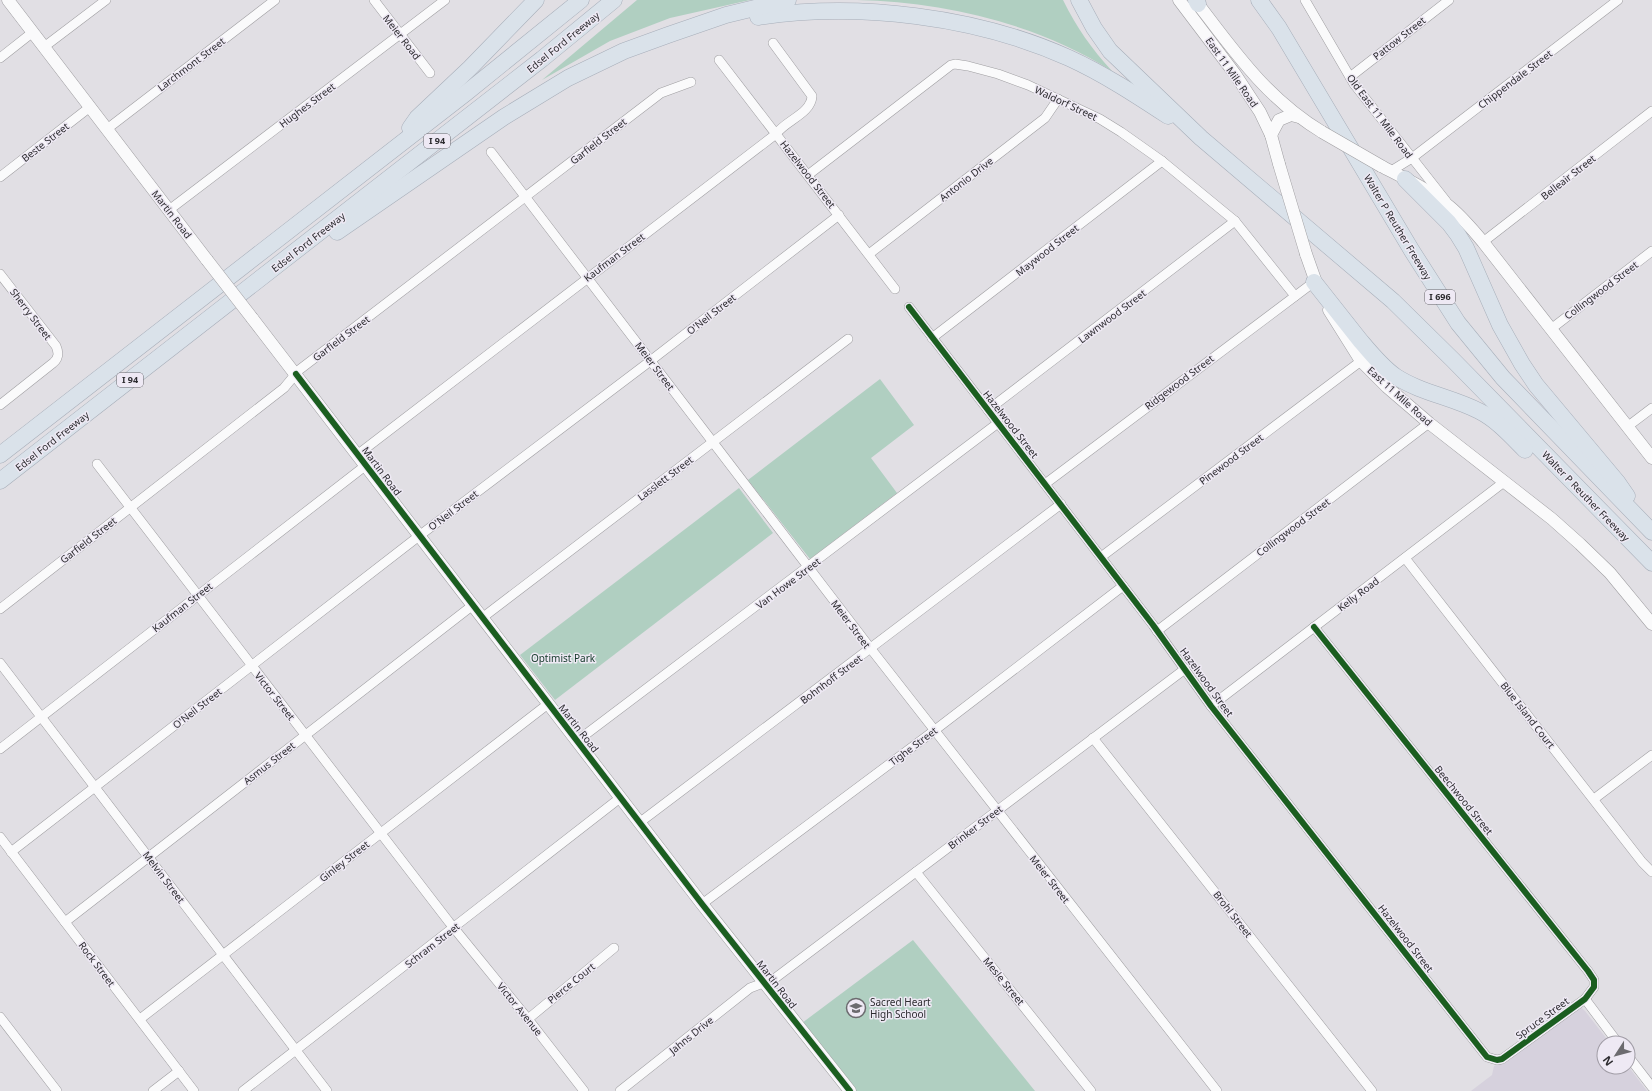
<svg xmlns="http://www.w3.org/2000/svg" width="1652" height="1091" viewBox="0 0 1652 1091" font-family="'Noto Sans',sans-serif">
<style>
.built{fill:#d6d1dd}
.green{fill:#b0cfc1}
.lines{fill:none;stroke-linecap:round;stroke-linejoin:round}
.street-casing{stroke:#9f9ea1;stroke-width:10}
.secondary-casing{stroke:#9f9ea1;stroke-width:13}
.highway-casing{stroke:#a7aeb9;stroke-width:17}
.street{stroke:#fafafb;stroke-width:9}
.secondary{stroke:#fafafb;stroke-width:12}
.highway{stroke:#dae2ea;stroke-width:16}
.secondary-bridge-casing{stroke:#9f9ea1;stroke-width:13;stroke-linecap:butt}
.secondary-bridge{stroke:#fafafb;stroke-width:12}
.cycleway-casing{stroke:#eee9f4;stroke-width:8}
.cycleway{stroke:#1b5e20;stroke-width:6}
.labels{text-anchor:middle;stroke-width:3;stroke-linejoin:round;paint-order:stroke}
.shield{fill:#eee9f4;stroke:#67656b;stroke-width:1}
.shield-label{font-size:9px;font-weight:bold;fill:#2d2c30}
.street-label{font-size:10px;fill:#2d2c30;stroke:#eee9f4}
.park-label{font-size:10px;fill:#113727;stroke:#eee9f4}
.poi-label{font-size:10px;fill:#2d2c30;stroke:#eee9f4;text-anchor:start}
</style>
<rect width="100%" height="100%" fill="#e1dfe4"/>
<!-- built -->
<path class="built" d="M1580 1006 1585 1011 1610 1043H1604V1067L1628 1066 1647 1091H1471L1492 1075 1494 1066 1501 1063Z"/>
<!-- green -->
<g class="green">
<path d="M637 0H750L670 18 610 41 542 80Z"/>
<path d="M857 0H1063C1077 28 1091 48 1112 71 1038 24 945 2 857 0Z"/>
<path d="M880 379 914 425 871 458 897 493 810 559 748 480Z"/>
<path d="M739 488 773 533 555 700 520 655Z"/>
<path d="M913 940 1035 1091H856L802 1023Z"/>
</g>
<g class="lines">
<!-- street casing -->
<g class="street-casing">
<g id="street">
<path d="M374 0 430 73"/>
<path d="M1305 0 1354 84 1446 201"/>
<path d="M44 47 106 0"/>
<path d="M0 58 33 32"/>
<path d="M719 60 895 289"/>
<path d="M1350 77 1449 0"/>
<path d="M107 129 275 0"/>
<path d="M491 152 871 649 1217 1091"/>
<path d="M1391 171 1412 158 1618 0"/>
<path d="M808 175 951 65 955 64 968 66 998 74 1028 85 1100 119 1121 132 1162 161 1235 221 1295 296"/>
<path d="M0 177 90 107"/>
<path d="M169 210 445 0"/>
<path d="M1483 242 1652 111"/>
<path d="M869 254 1045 118 1058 99"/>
<path d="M0 274 56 346C59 353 59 358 53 363L0 405"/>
<path d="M909 307 1153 625 1211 706 1487 1057 1497 1060 1502 1059 1585 999 1594 987V980L1588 971 1314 627"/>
<path d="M1551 329 1652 251"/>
<path d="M932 338 1162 161"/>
<path d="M988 410 1235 221"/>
<path d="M1627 427 1652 408"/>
<path d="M357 455 776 134C786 120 811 114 812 96L773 43"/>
<path d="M97 464 449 922 528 1019 584 1091"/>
<path d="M1045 484 1314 282"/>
<path d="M1101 557 1361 361"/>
<path d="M1405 558 1642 862 1652 872"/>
<path d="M0 609 284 388 299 370 661 93 691 82"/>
<path d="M482 618 848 339"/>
<path d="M1157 631 1429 423"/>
<path d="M0 663 327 1091"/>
<path d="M1211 706 1504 482"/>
<path d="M1093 738 1372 1091"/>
<path d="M577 741 998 423"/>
<path d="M0 749 365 466"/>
<path d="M1594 799 1652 755"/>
<path d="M639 823 1061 504"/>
<path d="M0 837 194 1091"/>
<path d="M11 852 419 536 645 365 839 215"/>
<path d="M916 872 1091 1091"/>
<path d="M702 904 935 730 1123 586"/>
<path d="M65 922 473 605"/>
<path d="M1585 999 1618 1043"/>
<path d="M0 1017 57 1091"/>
<path d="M140 1019 548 704"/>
<path d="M528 1019 614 948"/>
<path d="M1628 1056 1652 1087"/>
<path d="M153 1091 179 1071"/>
<path d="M243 1091 620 798"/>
<path d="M620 1091 750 988 774 979 1185 669"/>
</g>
</g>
<!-- secondary casing -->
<g class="secondary-casing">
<g id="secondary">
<path d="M8 0 207 260"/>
<path d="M1179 0 1235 74 1260 112 1271 135 1279 164"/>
<path d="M1195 0C1234 51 1266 98 1322 132"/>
<path d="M1271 135 1279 120 1291 115 1299 117"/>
<path d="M1381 166C1404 178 1430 190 1450 207 1462 217 1473 230 1483 242L1652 458"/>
<path d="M1306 254 1318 288"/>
<path d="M1329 310 1361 361 1387 387 1429 423 1552 519 1580 544 1610 573 1652 624"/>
<path d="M252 318 702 904 850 1091"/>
</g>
</g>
<!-- highway casing -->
<g class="highway-casing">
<g id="highway">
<path d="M1079 0 1094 28 1110 51 1201 138 1393 301 1453 360 1652 563"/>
<path d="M1196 0 1198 4"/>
<path d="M1259 0 1279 28 1412 251 1458 323 1503 378 1652 532"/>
<path d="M758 17C858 2 976 16 1069 58 1104 74 1136 95 1168 116"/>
<path d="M410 128 417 118 470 68 536 0"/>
<path d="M1405 179 1449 223 1458 235 1466 248 1500 325 1522 364 1536 385 1618 483 1627 496"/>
<path d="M337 232 504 117 568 78 624 51 668 35 726 15 788 0"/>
<path d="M1314 282C1329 301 1344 320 1359 339 1370 352 1381 366 1395 376 1421 393 1452 397 1479 411 1497 420 1511 436 1525 450"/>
<path d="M0 455 466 93 581 0"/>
<path d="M0 481 542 59 614 0"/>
</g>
</g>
<!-- street -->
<use href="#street" class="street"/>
<!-- secondary -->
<use href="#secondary" class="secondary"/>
<!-- highway -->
<use href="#highway" class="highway"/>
<!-- secondary-bridge casing -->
<g class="secondary-bridge-casing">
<g id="secondary-bridge">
<path d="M1322 132 1381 166"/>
<path d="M1279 164 1306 254"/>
<path d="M207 260 252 318"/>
</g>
</g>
<!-- secondary-bridge -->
<use href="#secondary-bridge" class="secondary-bridge"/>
<!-- cycleway casing -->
<g class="cycleway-casing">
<g id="cycleway">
<path d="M909 307 1153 625 1211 706 1487 1057 1497 1060 1502 1059 1585 999 1594 987V980L1588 971 1314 627"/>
<path d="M296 374 702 904 850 1091"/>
</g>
</g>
<!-- cycleway -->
<use href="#cycleway" class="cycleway"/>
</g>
<!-- icons -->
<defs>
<g id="school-ring" transform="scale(1)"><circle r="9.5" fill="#eee9f4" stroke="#6c6b6f" stroke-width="1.5"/><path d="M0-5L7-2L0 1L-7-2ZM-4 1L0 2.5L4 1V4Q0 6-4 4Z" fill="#6c6b6f"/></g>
</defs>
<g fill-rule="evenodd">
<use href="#school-ring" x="856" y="1008"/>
</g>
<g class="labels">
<!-- shield labels -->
<g class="shield">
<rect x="424" y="134" width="26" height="14" rx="3"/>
<rect x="1425" y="290" width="30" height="14" rx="3"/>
<rect x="117" y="373" width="26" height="14" rx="3"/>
</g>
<g class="shield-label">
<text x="437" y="144">I 94</text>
<text x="1440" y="300">I 696</text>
<text x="130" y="383">I 94</text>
</g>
<!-- street labels -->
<g class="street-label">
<text transform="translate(402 37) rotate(52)" y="4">Meier Road</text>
<text transform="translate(1399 38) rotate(-38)" y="4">Pattow Street</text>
<text transform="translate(563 42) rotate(-39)" y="4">Edsel Ford Freeway</text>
<text transform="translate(191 64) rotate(-37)" y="4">Larchmont Street</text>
<text transform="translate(1232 72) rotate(55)" y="4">East 11 Mile Road</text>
<text transform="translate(1515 79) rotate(-37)" y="4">Chippendale Street</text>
<text transform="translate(1066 103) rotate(25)" y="4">Waldorf Street</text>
<text transform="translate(307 105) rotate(-37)" y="4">Hughes Street</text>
<text transform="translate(1380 116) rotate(53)" y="4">Old East 11 Mile Road</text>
<text transform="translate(598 141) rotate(-38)" y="4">Garfield Street</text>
<text transform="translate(45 142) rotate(-38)" y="4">Beste Street</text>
<text transform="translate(808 174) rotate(52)" y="4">Hazelwood Street</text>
<text transform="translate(1568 177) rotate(-38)" y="4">Belleair Street</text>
<text transform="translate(966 179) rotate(-38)" y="4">Antonio Drive</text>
<text transform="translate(172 214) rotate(52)" y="4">Martin Road</text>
<text transform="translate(1398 227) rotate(59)" y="4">Walter P Reuther Freeway</text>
<text transform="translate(308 242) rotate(-38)" y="4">Edsel Ford Freeway</text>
<text transform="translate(1047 250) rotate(-38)" y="4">Maywood Street</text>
<text transform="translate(614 257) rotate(-37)" y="4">Kaufman Street</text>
<text transform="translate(1601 290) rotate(-37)" y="4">Collingwood Street</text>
<text transform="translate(31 314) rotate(53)" y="4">Sherry Street</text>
<text transform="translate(711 314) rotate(-38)" y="4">O'Neil Street</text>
<text transform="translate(1112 316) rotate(-37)" y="4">Lawnwood Street</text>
<text transform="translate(341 338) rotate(-37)" y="4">Garfield Street</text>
<text transform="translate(655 366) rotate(53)" y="4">Meier Street</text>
<text transform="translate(1179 382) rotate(-37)" y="4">Ridgewood Street</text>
<text transform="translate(1400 396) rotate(42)" y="4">East 11 Mile Road</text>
<text transform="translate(1011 424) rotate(52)" y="4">Hazelwood Street</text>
<text transform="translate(52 441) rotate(-38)" y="4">Edsel Ford Freeway</text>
<text transform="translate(1231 459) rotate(-37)" y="4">Pinewood Street</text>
<text transform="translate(382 471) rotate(53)" y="4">Martin Road</text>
<text transform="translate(665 478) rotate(-37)" y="4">Lasslett Street</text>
<text transform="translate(1586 496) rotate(46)" y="4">Walter P Reuther Freeway</text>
<text transform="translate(453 510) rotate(-37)" y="4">O'Neil Street</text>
<text transform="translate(1293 527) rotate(-37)" y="4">Collingwood Street</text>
<text transform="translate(88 540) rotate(-38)" y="4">Garfield Street</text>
<text transform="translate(788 583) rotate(-37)" y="4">Van Howe Street</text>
<text transform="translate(1358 594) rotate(-37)" y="4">Kelly Road</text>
<text transform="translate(182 607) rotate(-38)" y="4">Kaufman Street</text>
<text transform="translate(851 624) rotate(53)" y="4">Meier Street</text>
<text transform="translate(831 679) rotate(-37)" y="4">Bohnhoff Street</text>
<text transform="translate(1207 682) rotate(54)" y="4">Hazelwood Street</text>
<text transform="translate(275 696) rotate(52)" y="4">Victor Street</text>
<text transform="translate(197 708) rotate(-38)" y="4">O'Neil Street</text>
<text transform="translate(1528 715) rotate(52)" y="4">Blue Island Court</text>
<text transform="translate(579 728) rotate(52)" y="4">Martin Road</text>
<text transform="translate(913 746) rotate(-37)" y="4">Tighe Street</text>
<text transform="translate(269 763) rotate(-38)" y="4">Asmus Street</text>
<text transform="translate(1464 800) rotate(51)" y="4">Beechwood Street</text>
<text transform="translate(975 827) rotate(-37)" y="4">Brinker Street</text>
<text transform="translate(344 861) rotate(-38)" y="4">Ginley Street</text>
<text transform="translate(164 877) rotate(53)" y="4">Melvin Street</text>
<text transform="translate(1050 879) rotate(52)" y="4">Meier Street</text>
<text transform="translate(1233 914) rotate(52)" y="4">Brohl Street</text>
<text transform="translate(1406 938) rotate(52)" y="4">Hazelwood Street</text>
<text transform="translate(432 945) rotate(-38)" y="4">Schram Street</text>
<text transform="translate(97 964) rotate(53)" y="4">Rock Street</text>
<text transform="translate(1004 981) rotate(51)" y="4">Mesle Street</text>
<text transform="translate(571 983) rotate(-39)" y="4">Pierce Court</text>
<text transform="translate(777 984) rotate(52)" y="4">Martin Road</text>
<text transform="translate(520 1009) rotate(51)" y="4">Victor Avenue</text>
<text transform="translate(1542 1018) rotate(-36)" y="4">Spruce Street</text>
<text transform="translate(691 1035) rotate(-39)" y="4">Jahns Drive</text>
</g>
<!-- park labels -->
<g class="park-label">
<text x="563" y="662">Optimist Park</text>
</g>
<!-- poi labels -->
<g class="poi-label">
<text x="870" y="1006">Sacred Heart<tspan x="870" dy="12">High School</tspan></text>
</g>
</g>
<!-- north arrow -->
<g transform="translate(1616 1055) rotate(234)"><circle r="19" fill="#eee9f4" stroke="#a19da6"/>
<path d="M0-3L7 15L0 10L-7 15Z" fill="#6c6b6f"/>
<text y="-6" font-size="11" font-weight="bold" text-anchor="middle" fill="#2d2c30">N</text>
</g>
</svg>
